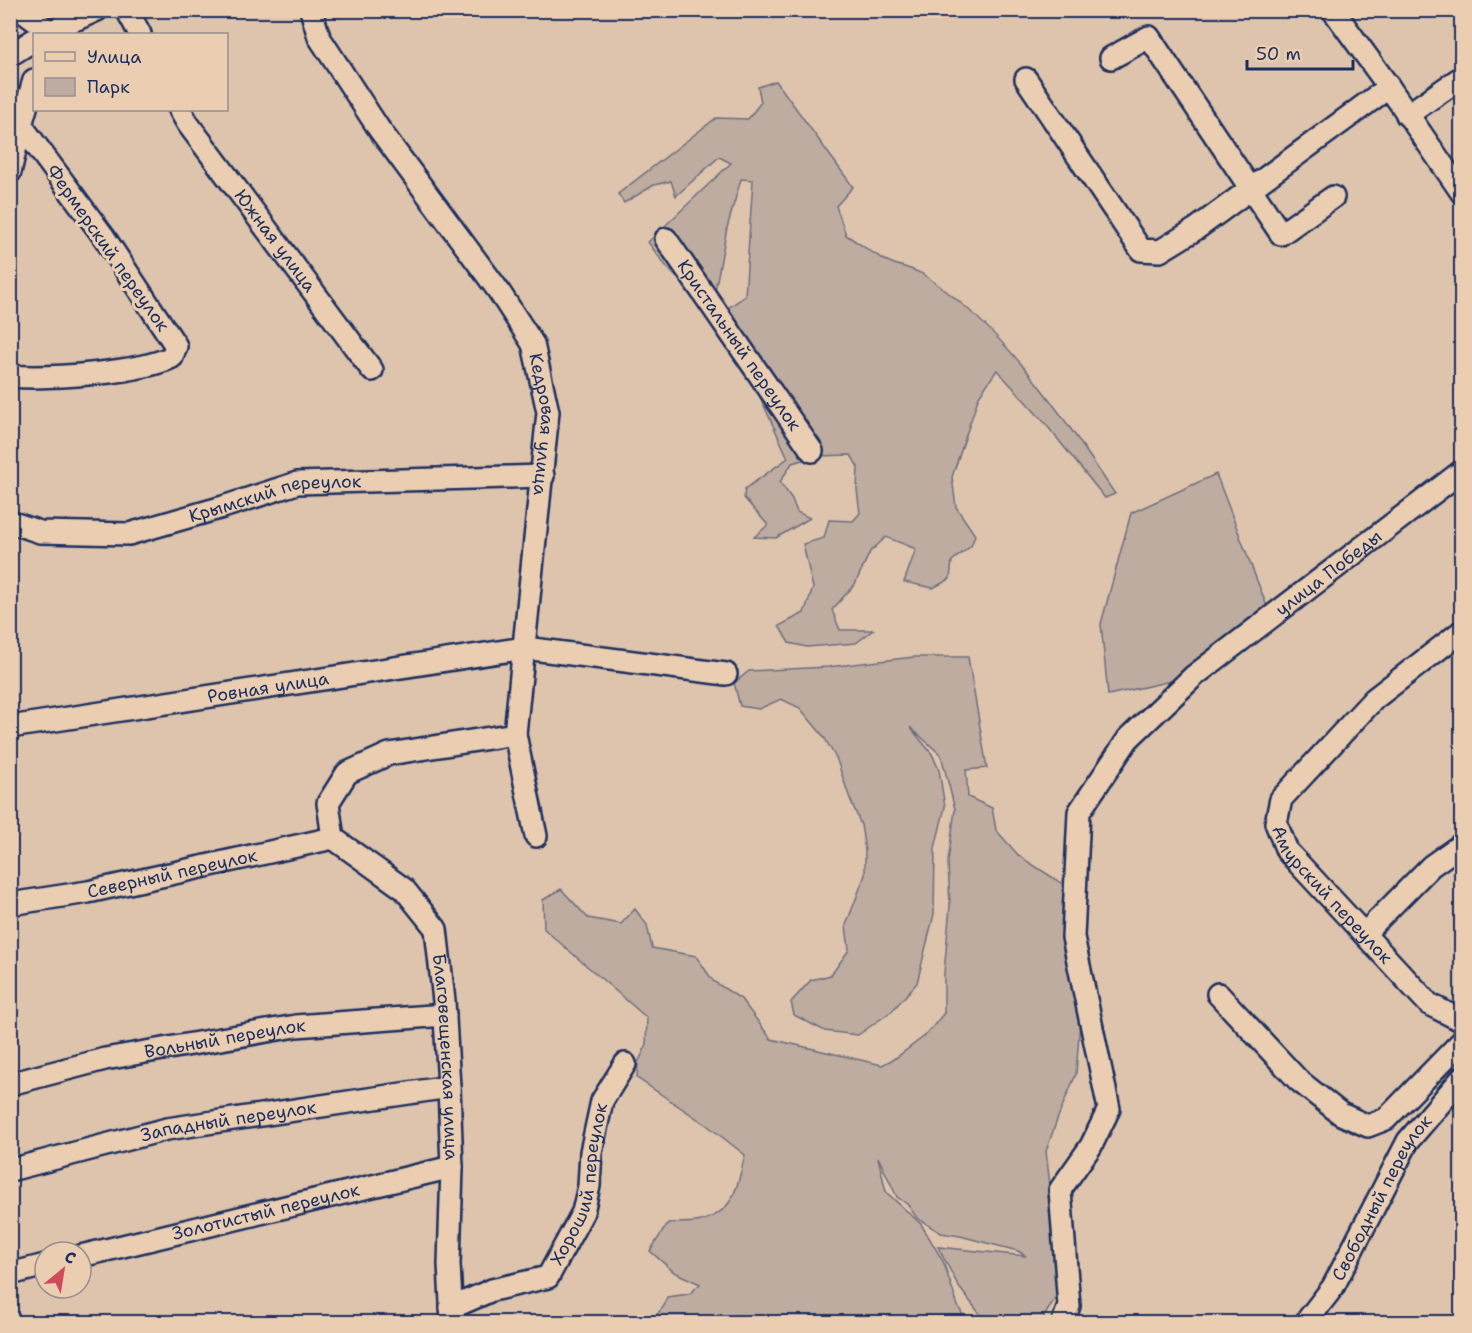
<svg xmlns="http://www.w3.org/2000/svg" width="1472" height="1333" viewBox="0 0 1472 1333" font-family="'Shantell Sans',sans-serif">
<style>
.green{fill:#beaca0;stroke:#6c6e7f;stroke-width:1.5}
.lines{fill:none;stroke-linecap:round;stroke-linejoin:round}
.minor-casing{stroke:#1b2f5e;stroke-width:26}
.minor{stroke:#ebceb2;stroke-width:21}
.labels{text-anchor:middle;stroke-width:6;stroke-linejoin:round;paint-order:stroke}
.street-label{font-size:18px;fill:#1b2f5e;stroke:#ebceb2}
</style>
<rect width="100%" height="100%" fill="#dec4ad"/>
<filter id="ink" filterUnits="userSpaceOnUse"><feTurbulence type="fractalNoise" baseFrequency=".0167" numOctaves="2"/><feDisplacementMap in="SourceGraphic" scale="12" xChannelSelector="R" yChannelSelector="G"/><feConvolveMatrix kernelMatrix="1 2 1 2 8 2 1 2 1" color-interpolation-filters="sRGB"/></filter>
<g filter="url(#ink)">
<!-- green -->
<g class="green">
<path d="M776 81 853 187 836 206 846 235C859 243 871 253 885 260 898 267 915 268 927 277 1008 332 1062 415 1115 494L1105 498 1044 422 997 370 979 396 952 477 956 507 975 535 971 546 952 561 950 579 933 588 904 582 916 549 886 537 870 552 855 584 832 610 840 630H873L856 643 807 647 789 643 779 626 804 613 813 588 803 544 824 538 829 520 853 521 860 513 857 490 858 467 851 455 817 456 792 463 780 482 792 499 797 512 810 518 776 538 754 537 768 525 744 498 745 489 788 458 739 351 718 315 745 296 753 180 741 179 727 228 715 291C675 287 670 271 648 242L731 163 719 157 676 196 671 181 654 185 624 203 618 194 716 118 748 119 761 102 758 87Z"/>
<path d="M1216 474 1271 617 1194 676 1108 695 1101 624 1131 513Z"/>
<path d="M914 657H968L987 768 966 770 968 797 992 808 996 830 1019 856 1066 886 1081 1008 1076 1074 1058 1117 1046 1151 1051 1194 1058 1293 1041 1322H986L959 1287 938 1247 1026 1256 1018 1251 960 1236 941 1233 917 1218 907 1204 897 1197 878 1157 886 1192 921 1224 943 1261 958 1306 967 1322H658L654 1318 664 1306 667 1297 689 1294 700 1284 674 1272 650 1251 668 1223C678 1222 691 1224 701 1221 736 1211 737 1186 745 1155L708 1126 637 1078 638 1063 646 1046 647 1018 544 929 543 900 561 889 588 918 621 924 635 909 647 925 652 948 696 956 713 981 741 999 771 1039 882 1065 897 1057 926 1035 944 1013V973L950 906 948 862 955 809 941 755 910 727 932 754 939 770 945 807 935 848 934 914 917 983 892 1011 858 1035 825 1031 794 1015 791 1002 811 980 831 975 849 950 846 925 865 875V851L861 825 849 796 837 760 824 737 800 708 781 699 759 709 740 706 734 683 749 671 828 667Z"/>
</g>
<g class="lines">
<!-- minor casing -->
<g class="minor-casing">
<g id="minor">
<path d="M21 10 49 31 48 34"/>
<path d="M127 10 140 34"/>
<path id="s1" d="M311 10 319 37 379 129 498 290 533 344 548 412 515 734 389 754 347 773 328 803 333 838"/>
<path d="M1333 10 1389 87 1462 193"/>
<path d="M44 34 97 10"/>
<path d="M10 55 34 40"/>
<path d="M1111 58 1149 37 1281 234 1333 197"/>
<path d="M1026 79 1141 250 1160 251 1196 229 1389 87"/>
<path id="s2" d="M180 110 188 124 372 370"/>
<path d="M1407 115 1462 77"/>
<path d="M10 172 21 125 34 80"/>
<path id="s3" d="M666 239 812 451"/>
<path d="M10 376C48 379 140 373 172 357L176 346 104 237 21 125"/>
<path id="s4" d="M10 522 40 532 129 534 223 507 297 483 543 476"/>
<path id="s5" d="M1462 631 1374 699 1281 799 1276 823 1287 851 1429 1004 1462 1021"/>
<path id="s6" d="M10 727 525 648 726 674"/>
<path d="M515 734 536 836"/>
<path id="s7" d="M333 838 404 889 436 929 444 1001 449 1087 452 1167 449 1264 452 1322"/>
<path id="s8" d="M10 904 88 892 333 838"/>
<path d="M1364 934 1431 866 1462 844"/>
<path d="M1218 994 1298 1080 1341 1114 1368 1126 1386 1119 1462 1041"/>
<path id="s9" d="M10 1084 105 1059 296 1026 445 1015"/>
<path id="s10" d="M10 1170 167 1129 449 1087"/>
<path id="s11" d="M81 1256 452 1167"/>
<path d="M10 1274 45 1265"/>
<path id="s12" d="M451 1308 492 1290 548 1277 583 1212 589 1186 591 1152 602 1101 625 1064"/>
<path id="s13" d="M1063 1322 1069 1306 1060 1190 1091 1146 1109 1109 1073 937 1079 812 1128 739 1194 676 1462 471"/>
<path id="s14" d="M1306 1322 1333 1287 1408 1141 1462 1078"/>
</g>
</g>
<!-- minor -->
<use href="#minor" class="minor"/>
</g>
</g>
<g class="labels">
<!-- street labels -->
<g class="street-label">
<text dy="6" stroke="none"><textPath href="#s2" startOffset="162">Южная улица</textPath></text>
<text transform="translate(108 248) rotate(55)" y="6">Фермерский переулок</text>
<text dy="6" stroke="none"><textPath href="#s3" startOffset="129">Кристальный переулок</textPath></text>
<text dy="6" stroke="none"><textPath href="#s1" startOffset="484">Кедровая улица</textPath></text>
<text dy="6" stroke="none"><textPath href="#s4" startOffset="272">Крымский переулок</textPath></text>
<text dy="6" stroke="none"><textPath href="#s13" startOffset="878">улица Победы</textPath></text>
<text dy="6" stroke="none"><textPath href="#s6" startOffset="261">Ровная улица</textPath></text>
<text dy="6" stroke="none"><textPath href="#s8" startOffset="165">Северный переулок</textPath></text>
<text dy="6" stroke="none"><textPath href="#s5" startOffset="364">Амурский переулок</textPath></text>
<text dy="6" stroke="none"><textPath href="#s9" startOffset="220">Вольный переулок</textPath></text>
<text dy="6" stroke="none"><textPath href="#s7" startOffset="267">Благовещенская улица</textPath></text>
<text dy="6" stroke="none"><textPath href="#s10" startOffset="224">Западный переулок</textPath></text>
<text dy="6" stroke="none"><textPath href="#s12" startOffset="202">Хороший переулок</textPath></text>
<text dy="6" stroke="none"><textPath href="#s14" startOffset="146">Свободный переулок</textPath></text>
<text dy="6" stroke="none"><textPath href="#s11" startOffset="190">Золотистый переулок</textPath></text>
</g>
</g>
<!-- margin -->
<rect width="1472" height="1333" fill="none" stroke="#ebceb2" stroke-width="36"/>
<rect x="18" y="18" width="1436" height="1297" fill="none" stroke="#1b2f5e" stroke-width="2" filter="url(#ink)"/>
<!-- legend -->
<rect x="33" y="33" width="195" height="78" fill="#ebceb2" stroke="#988e90" stroke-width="1.5"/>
<rect x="45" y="52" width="30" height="9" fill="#ebceb2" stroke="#988e90" stroke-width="1.5"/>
<text x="87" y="63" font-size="18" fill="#1b2f5e">Улица</text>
<rect x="45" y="78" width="30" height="18" fill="#beaca0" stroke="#988e90" stroke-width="1.5"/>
<text x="87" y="93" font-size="18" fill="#1b2f5e">Парк</text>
<!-- north arrow -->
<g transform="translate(63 1270) rotate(30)"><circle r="28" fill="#ebceb2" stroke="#988e90" stroke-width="1.5"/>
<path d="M0-4.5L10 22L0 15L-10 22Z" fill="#d1495b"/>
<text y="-9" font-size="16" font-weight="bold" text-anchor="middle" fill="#1b2f5e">С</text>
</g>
<!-- scale -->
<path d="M1247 60v9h106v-9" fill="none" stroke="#1b2f5e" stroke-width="3"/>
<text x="1256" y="60" font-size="18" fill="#1b2f5e" stroke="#ebceb2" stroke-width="4.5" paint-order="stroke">50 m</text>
</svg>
